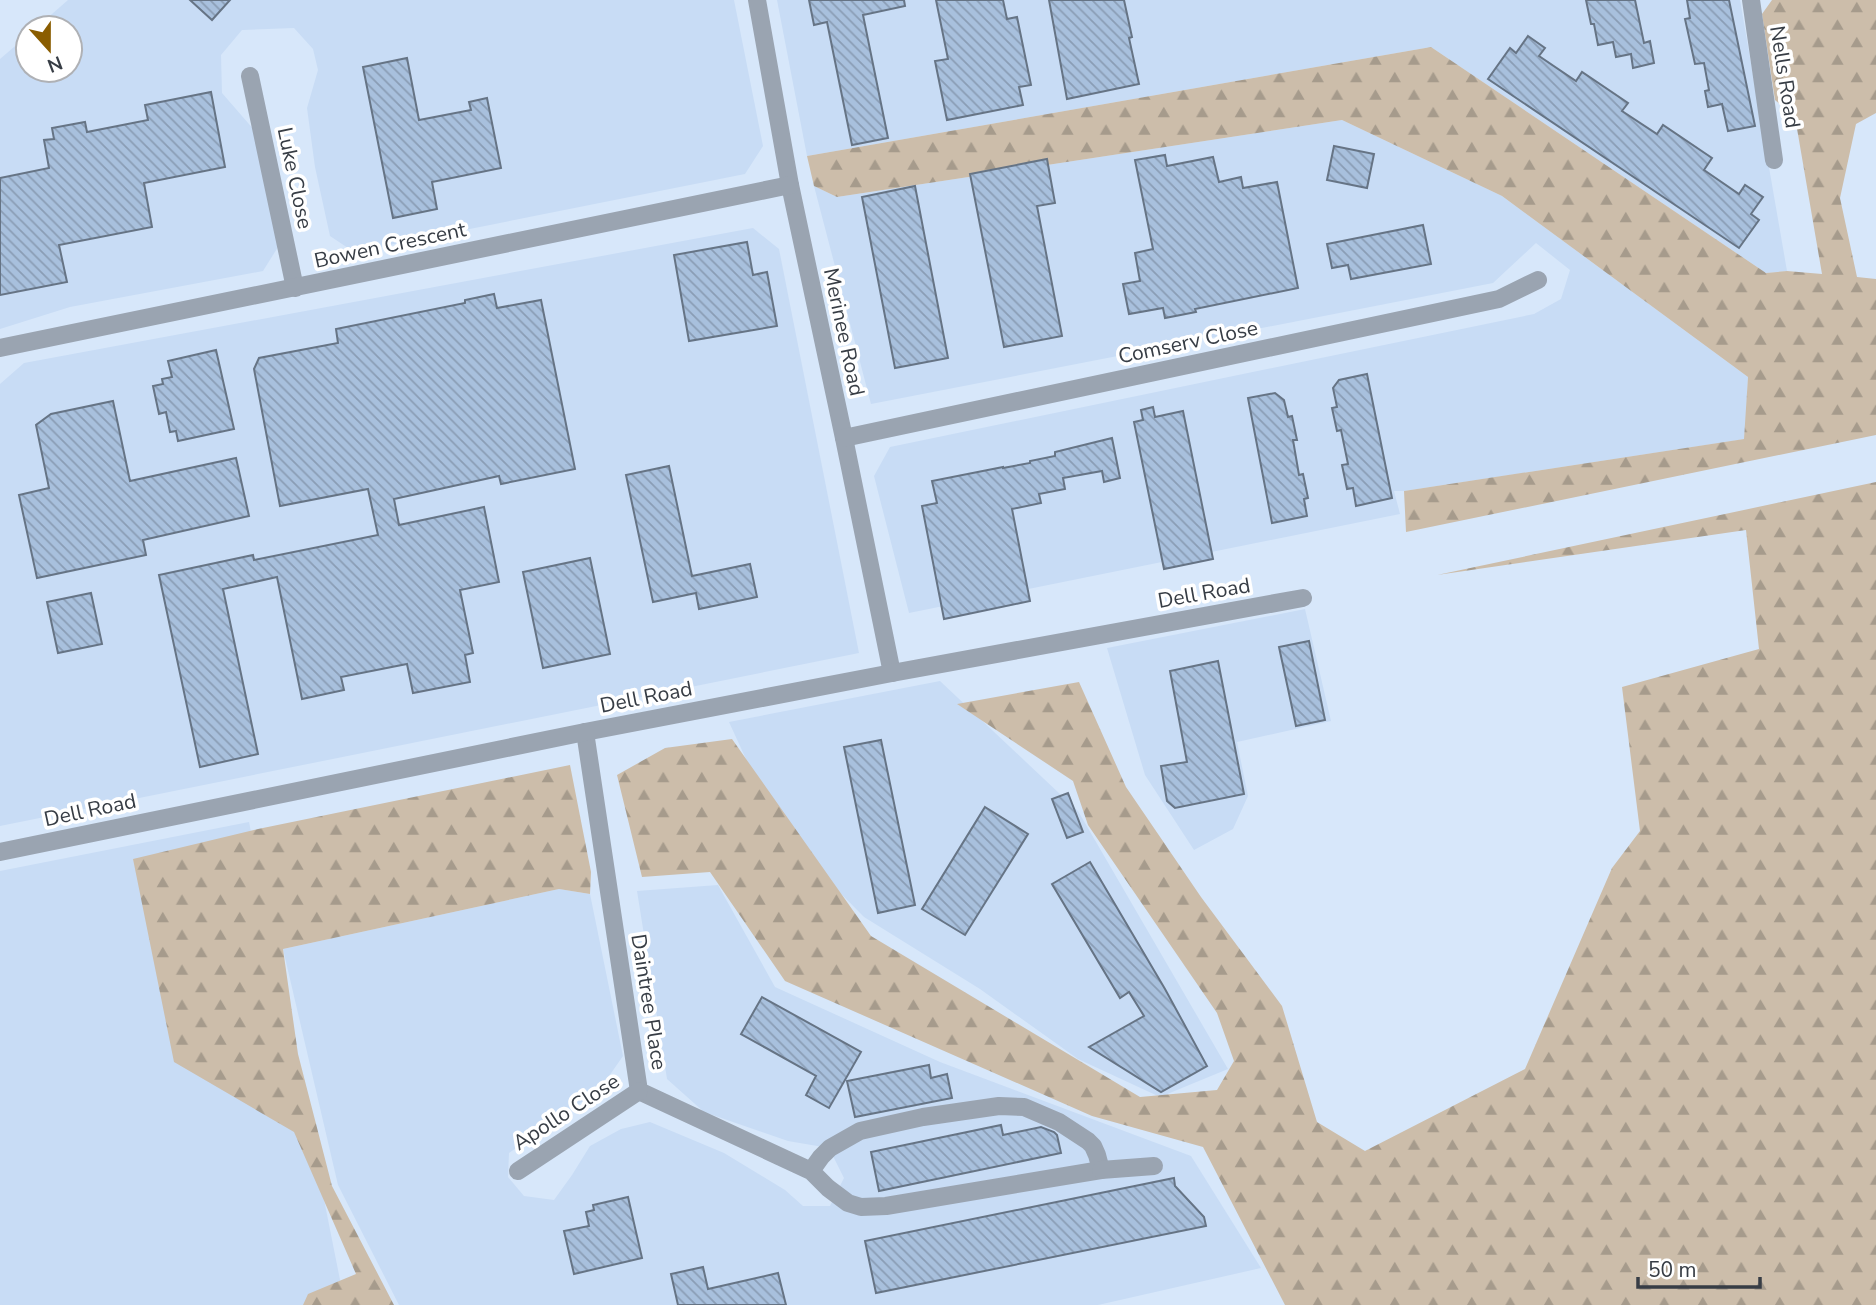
<svg xmlns="http://www.w3.org/2000/svg" width="1876" height="1305" viewBox="0 0 1876 1305" font-family="'Nunito Sans',sans-serif">
<style>
.built{fill:#c8dcf5}
.forest{fill:url(#forest-firs)}
.building{fill:url(#building-back-hatch);stroke:#667485;stroke-width:2}
.lines{fill:none;stroke-linecap:round;stroke-linejoin:round}
.minor{stroke:#9aa4b1;stroke-width:18}
.labels{text-anchor:middle;stroke-width:7;stroke-linejoin:round;paint-order:stroke}
.street-label{font-size:21px;fill:#373d45;stroke:#fff}
</style>
<defs>
<pattern id="forest-firs" width="22" height="20" patternUnits="userSpaceOnUse" patternTransform="scale(1.75)"><rect width="22" height="20" fill="#ccbdaa"/><path d="M5 1l3.5 6h-7zM16 11l3.5 6h-7z" fill="#a69b8c"/></pattern>
<pattern id="building-back-hatch" width="6" height="6" patternUnits="userSpaceOnUse" patternTransform="scale(1.75)"><rect width="6" height="6" fill="#a8c0dd"/><path d="M-1 5l2 2M0 0l6 6M5-1l2 2" fill="none" stroke="#8a9db5"/></pattern>
</defs>
<rect width="100%" height="100%" fill="#d7e7fa"/>
<!-- built -->
<g class="built">
<path d="M68 0H734L763 146 745 174 354 252 330 236 315 167 307 108 318 70 313 49 294 28 242 30 221 55 222 93 255 131 278 247 263 271 70 307 0 329V59L28 35V70H70V28H36Z"/>
<path d="M777 0H1740L1787 271 1766 273 1431 47 807 156Z"/>
<path d="M1342 120 1502 196 1748 377 1745 439 1404 491H1394L1400 514 909 613 874 476 890 447 1534 314 1561 299 1570 270 1536 243 1493 283 871 404 814 186 837 197Z"/>
<path d="M753 228 779 249 859 653 0 826V384L24 363Z"/>
<path d="M1305 609 1331 721 1237 742 1248 796 1233 829 1194 850 1145 775 1107 648Z"/>
<path d="M940 681 1078 811 1228 1069 1160 1097 1078 1059 980 989 864 917 779 831 729 722Z"/>
<path d="M249 822 345 1305H0V871Z"/>
<path d="M718 885 775 987 940 1062 1191 1156 1261 1268 1098 1305H399L338 1185 283 949 559 889 590 894 623 1056 600 1089 509 1153 508 1177 524 1196 554 1200 572 1175 590 1146 621 1129 650 1122 724 1153 785 1190 803 1206H830L844 1178 829 1148 788 1141 704 1112 667 1079 637 891Z"/>
</g>
<!-- forest -->
<g class="forest">
<path d="M1772 0H1876V113L1856 124 1840 198 1857 277 1876 279V435L1406 532 1404 491 1744 439 1748 377 1502 196 1342 120 837 197 814 186 807 156 1431 47 1766 273 1787 271 1822 274 1795 117 1775 100 1762 14Z"/>
<path d="M1876 482V1305H1285L1203 1147 1092 1116 785 981 710 872 642 877 617 775 665 748 732 739 871 936 1140 1097 1217 1090 1234 1061 1217 1013 1088 825 1073 781 957 704 1079 682 1126 787 1201 897 1282 1006 1317 1122 1365 1151 1525 1069 1612 868 1640 831 1622 687 1759 649 1746 530 1437 575Z"/>
<path d="M570 765 591 872 590 894 559 889 283 949 298 1054 332 1186 394 1305H303L308 1294 356 1274 294 1132 174 1062 133 859 258 829Z"/>
</g>
<!-- building -->
<g class="building">
<path d="M190 0H230L212 20Z"/>
<path d="M809 0H904L905 6 863 15 888 138 852 145 827 22 814 25Z"/>
<path d="M936 0H1003L1007 19 1017 17 1031 85 1019 87 1023 105 947 120 935 61 948 59Z"/>
<path d="M1049 0H1124L1132 37 1129 38 1139 84 1067 99Z"/>
<path d="M1586 0H1635L1644 43 1650 41 1654 63 1633 68 1631 54 1616 57 1613 42 1598 45 1594 24H1591Z"/>
<path d="M1687 0H1729L1755 126 1728 131 1722 104 1708 107 1705 91 1709 90 1704 63 1695 64 1685 19 1690 18Z"/>
<path d="M1528 36 1545 48 1539 56 1576 81 1582 72 1628 103 1622 111 1657 134 1663 125 1712 158 1704 170 1739 194 1745 185 1763 197 1751 214 1759 220 1739 248 1488 79 1510 48 1516 53Z"/>
<path d="M407 58 419 120 471 110 469 102 487 98 501 168 432 182 437 209 393 218 363 67Z"/>
<path d="M211 92 225 167 144 183 152 227 59 245 67 282 0 295V178L49 168 44 140 54 139 52 128 85 122 87 132 148 120 145 105Z"/>
<path d="M1334 146 1374 154 1367 188 1327 180Z"/>
<path d="M1165 155 1167 166 1213 157 1219 182 1241 177 1243 188 1277 182 1298 288 1195 309 1196 312 1165 318 1163 308 1129 314 1123 284 1140 281 1135 253 1153 249 1135 160Z"/>
<path d="M1047 159 1055 203 1037 206 1062 336 1004 347 970 174Z"/>
<path d="M915 186 948 358 895 368 862 197Z"/>
<path d="M1423 225 1431 264 1351 279 1348 265 1332 268 1327 244Z"/>
<path d="M747 242 753 275 767 272 777 326 689 341 674 255Z"/>
<path d="M494 294 497 308 541 300 575 469 501 484 499 476 394 499 399 525 484 507 499 582 460 590 473 653 465 655 470 682 413 693 407 664 341 677 344 690 302 699 277 577 223 589 258 754 200 767 159 575 253 555 254 560 378 535 368 489 280 506 254 369 259 358 338 343 336 329 465 303V300Z"/>
<path d="M216 350 234 429 178 441 176 431 170 432 166 412 159 414 153 386 163 384 162 379 172 377 168 361Z"/>
<path d="M1367 374 1392 498 1356 506 1353 488 1347 489 1342 465 1348 464 1341 430 1337 431 1332 408 1337 407 1333 388 1339 380Z"/>
<path d="M1275 393 1284 400 1288 417 1292 416 1297 440H1293L1299 475 1303 474 1308 498 1304 499 1307 516 1272 523 1248 398Z"/>
<path d="M113 401 130 481 236 458 249 516 143 540 146 555 37 578 19 495 49 488 36 425 51 414Z"/>
<path d="M1153 407 1155 417 1183 411 1213 559 1164 569 1134 422 1143 420 1141 410Z"/>
<path d="M1112 438 1120 478 1104 482 1102 471 1063 478 1065 489 1039 494 1041 503 1012 509 1030 601 944 619 922 506 937 503 932 481 1003 467V468L1030 463V461L1055 456V452Z"/>
<path d="M669 466 692 576 750 564 757 597 699 609 696 593 653 602 626 475Z"/>
<path d="M590 558 610 654 543 668 523 572Z"/>
<path d="M91 593 102 644 58 653 47 602Z"/>
<path d="M1309 641 1325 720 1296 726 1279 647Z"/>
<path d="M1218 661 1244 794 1175 808 1167 801 1161 766 1187 762 1170 671Z"/>
<path d="M881 740 915 905 878 913 844 747Z"/>
<path d="M1068 793 1083 832 1067 838 1052 799Z"/>
<path d="M985 807 1028 834 965 935 922 909Z"/>
<path d="M1090 862 1165 989 1207 1066 1161 1092 1089 1047 1144 1016 1129 992 1120 998 1052 884Z"/>
<path d="M762 997 861 1052 829 1108 806 1095 816 1076 741 1034Z"/>
<path d="M929 1065 931 1078 947 1074 952 1098 855 1117 847 1081Z"/>
<path d="M1001 1125 1003 1135 1041 1127 1054 1132 1057 1135 1061 1153 879 1191 871 1152Z"/>
<path d="M1174 1178 1175 1186 1204 1217 1206 1226 876 1293 865 1241Z"/>
<path d="M628 1197 642 1258 574 1274 564 1231 589 1226 586 1212 594 1210 593 1205Z"/>
<path d="M703 1267 708 1289 778 1273 786 1305H678L671 1274Z"/>
</g>
<g class="lines">
<!-- minor -->
<g class="minor">
<path d="M757 0 790 185 844 438 892 673"/>
<path d="M1751 0 1774 160"/>
<path d="M250 76 295 288"/>
<path d="M0 348 790 185"/>
<path d="M844 438 1499 299 1538 280"/>
<path d="M585 732 639 1091 811 1171 828 1188 848 1203 861 1207 886 1206 1101 1170 1097 1155 1093 1146 1088 1141 1059 1122 1024 1107 999 1106 923 1117 860 1131 830 1148 821 1157 811 1171"/>
<path d="M0 852 585 732 892 673 1303 598"/>
<path d="M1101 1170 1154 1166"/>
<path d="M518 1171 639 1091"/>
</g>
</g>
<g class="labels">
<!-- street labels -->
<g class="street-label">
<text transform="translate(1785 77) rotate(81)" y="7">Nells Road</text>
<text transform="translate(295 178) rotate(78)" y="7">Luke Close</text>
<text transform="translate(390 245) rotate(-12)" y="7">Bowen Crescent</text>
<text transform="translate(844 332) rotate(78)" y="7">Merinee Road</text>
<text transform="translate(1188 342) rotate(-12)" y="7">Comserv Close</text>
<text transform="translate(1204 593) rotate(-10)" y="7">Dell Road</text>
<text transform="translate(646 697) rotate(-11)" y="7">Dell Road</text>
<text transform="translate(90 810) rotate(-12)" y="7">Dell Road</text>
<text transform="translate(649 1002) rotate(81)" y="7">Daintree Place</text>
<text transform="translate(566 1112) rotate(-33)" y="7">Apollo Close</text>
</g>
</g>
<!-- north arrow -->
<g transform="translate(49 49) rotate(159)"><circle r="33" fill="#ffffff" stroke="#afb1b5" stroke-width="2"/>
<path d="M0-5L12 26L0 18L-12 26Z" fill="#8a5d00"/>
<text y="-10" font-size="19" font-weight="bold" text-anchor="middle" fill="#373d45">N</text>
</g>
<!-- scale -->
<path d="M1638 1277v10h122v-10" fill="none" stroke="#373d45" stroke-width="3.5"/>
<text x="1648" y="1277" font-size="21" fill="#373d45" stroke="#ffffff" stroke-width="5" paint-order="stroke">50 m</text>
</svg>
